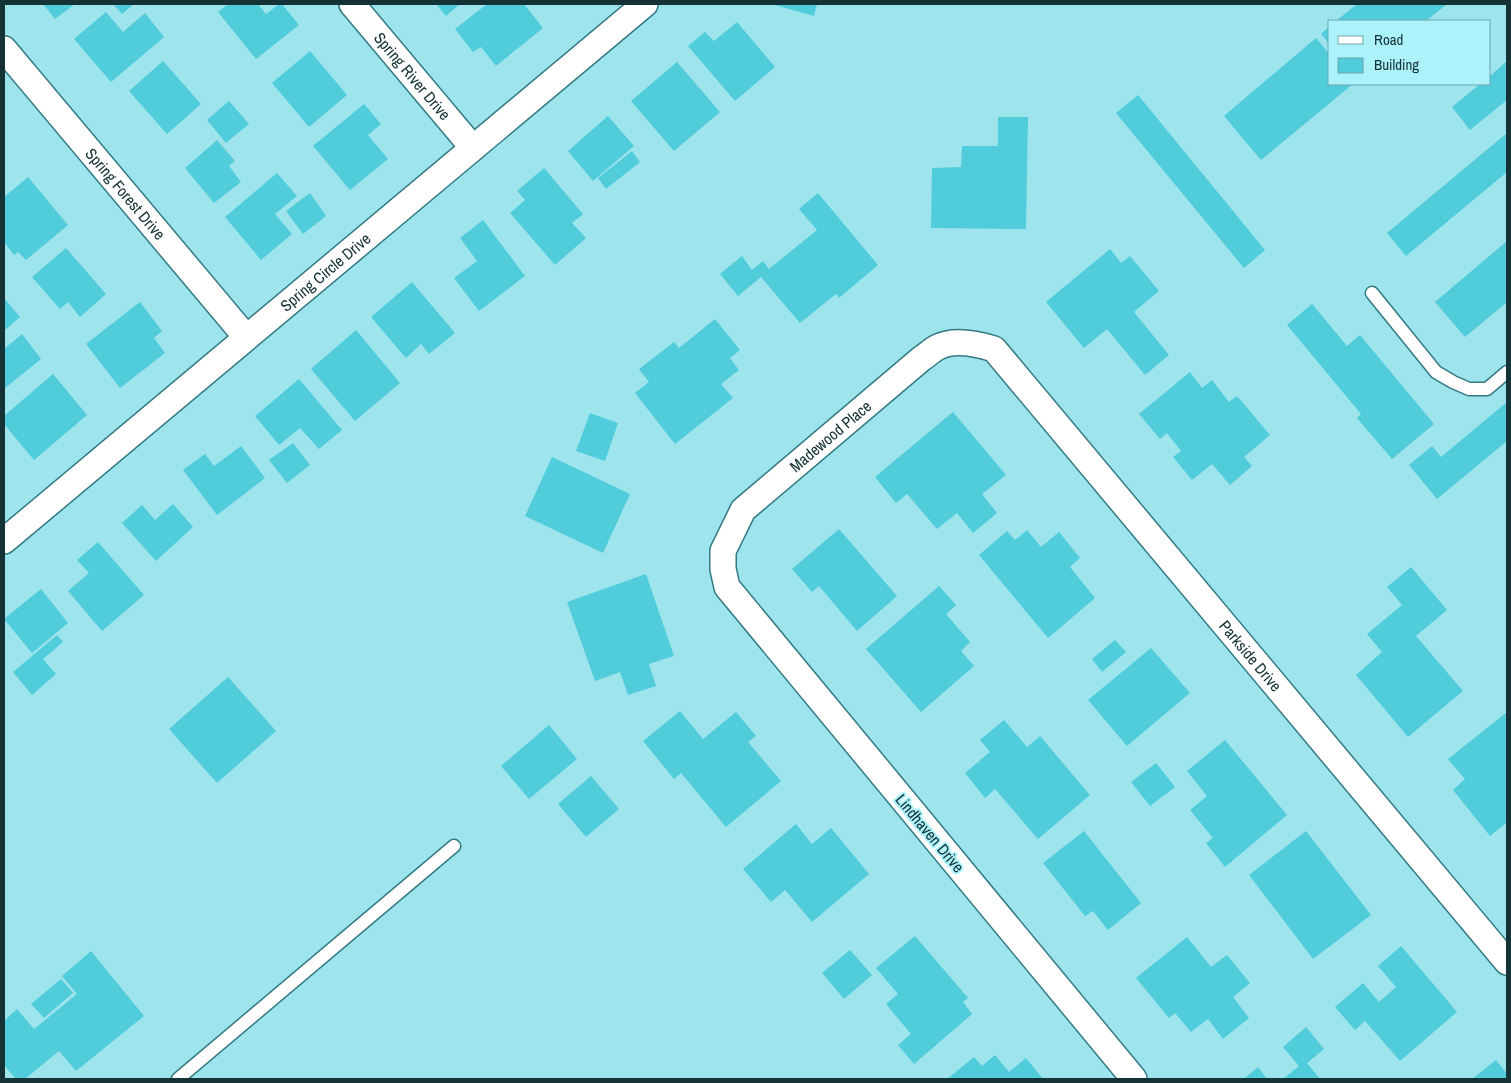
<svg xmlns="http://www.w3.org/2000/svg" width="1511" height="1083" viewBox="0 0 1511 1083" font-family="'Archivo Narrow',sans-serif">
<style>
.building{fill:#50ccdb}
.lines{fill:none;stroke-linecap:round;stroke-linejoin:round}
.lane-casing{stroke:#337a82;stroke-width:15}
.street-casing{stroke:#337a82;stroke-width:28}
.lane{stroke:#fff;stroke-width:12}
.street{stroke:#fff;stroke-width:25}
.labels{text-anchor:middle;stroke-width:4;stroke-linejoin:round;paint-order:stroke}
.street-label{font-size:16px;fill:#153236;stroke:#abf2fb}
</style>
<rect width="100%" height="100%" fill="#9ee4ed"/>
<!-- building -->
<g class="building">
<path d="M43 4H75L55 19Z"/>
<path d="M113 4H134L122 14Z"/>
<path d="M228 4H258L266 14 279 4H282L299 25 256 59 218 12Z"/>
<path d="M436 4H460L446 16Z"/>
<path d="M487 4H524L543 28 496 66 481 47 473 52 455 29Z"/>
<path d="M771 4H817L814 16Z"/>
<path d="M1357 4H1447L1426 21H1336Z"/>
<path d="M106 12 123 32 145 13 164 37 111 82 74 39Z"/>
<path d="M737 22 775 67 735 101 688 46 705 32 714 41Z"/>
<path d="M1330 26V45L1321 34Z"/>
<path d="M1316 38 1330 55V84H1353L1261 160 1224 116Z"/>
<path d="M310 51 347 95 309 127 272 83Z"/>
<path d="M163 61 201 104 167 134 129 91Z"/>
<path d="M1507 61V100L1470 130 1452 107 1480 84H1490V76Z"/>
<path d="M677 62 720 112 674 151 631 101Z"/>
<path d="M1138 95 1265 250 1244 268 1116 113Z"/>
<path d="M229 101 249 124 226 143 207 120Z"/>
<path d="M364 104 381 124 368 135 388 159 350 190 313 146Z"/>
<path d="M608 116 634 146 593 181 568 151Z"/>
<path d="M998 117H1028L1026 229 931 228 932 168 961 167 962 146H998Z"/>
<path d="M1507 133V172L1406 256 1387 233Z"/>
<path d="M217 140 235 161 229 166 241 182 214 203 185 168Z"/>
<path d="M632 151 640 162 606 189 598 178Z"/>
<path d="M544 168 583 214 572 223 586 238 555 265 510 213 525 200 517 191Z"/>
<path d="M277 173 297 196 275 214 292 234 261 260 225 217Z"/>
<path d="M28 177 68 225 26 260 18 252 14 255 4 242V197Z"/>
<path d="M310 193 326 216 303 234 286 211Z"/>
<path d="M818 193 878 265 839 298 836 294 800 323 761 277 738 296 720 274 742 256 752 270 763 261 769 269 817 230 799 209Z"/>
<path d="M483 220 525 276 479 311 454 278 477 261 460 238Z"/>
<path d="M1507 241V302L1465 337 1435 302Z"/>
<path d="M66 248 106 294 80 317 68 302 60 309 32 277Z"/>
<path d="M1110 249 1121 263 1130 256 1159 291 1134 312 1169 355 1145 375 1107 329 1084 348 1046 302Z"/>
<path d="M412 282 455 333 429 354 421 344 406 358 371 317Z"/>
<path d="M4 298 20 317 4 331Z"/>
<path d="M140 302 162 331 154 338 165 353 120 388 86 344Z"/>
<path d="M1312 304 1347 346 1360 335 1434 424 1392 459 1357 418 1361 414 1287 325Z"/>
<path d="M715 319 740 350 730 358 739 370 721 384 733 398 675 444 635 393 649 382 639 369 674 342 679 348Z"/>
<path d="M356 330 400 383 355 421 311 369Z"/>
<path d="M22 334 41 359 4 389V349Z"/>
<path d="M1190 372 1202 388 1212 380 1229 402 1237 396 1270 435 1244 457 1252 466 1230 485 1212 464 1192 480 1173 457 1181 451 1167 433 1160 439 1139 414Z"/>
<path d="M53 374 87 415 34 460 4 424V416Z"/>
<path d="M299 379 342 430 319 449 300 428 279 445 255 416Z"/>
<path d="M1507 402V441L1437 499 1409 465 1432 446 1441 457Z"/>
<path d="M953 412 1006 475 982 494 997 513 973 533 957 513 937 529 907 494 896 503 875 477Z"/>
<path d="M590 413 618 423 605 461 576 451Z"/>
<path d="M293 443 310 465 287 483 269 460Z"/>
<path d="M241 446 265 478 217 515 183 470 205 454 214 466Z"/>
<path d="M552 457 630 494 603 553 525 516Z"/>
<path d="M173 504 193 527 156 561 122 523 142 505 155 520Z"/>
<path d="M839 529 897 596 857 631 819 586 812 592 792 569Z"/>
<path d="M1027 530 1041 547 1059 532 1080 558 1070 567 1095 598 1048 638 979 555 1007 531 1015 540Z"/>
<path d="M98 542 144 595 102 631 68 591 89 573 77 560Z"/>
<path d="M1411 567 1447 610 1416 636 1463 691 1408 737 1356 675 1382 652 1367 634 1402 605 1387 587Z"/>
<path d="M646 574 674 656 649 664 656 686 628 695 620 672 595 681 567 602Z"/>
<path d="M939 586 956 605 946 614 970 642 961 651 974 666 921 712 866 649Z"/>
<path d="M41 589 68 623 32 653 4 619Z"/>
<path d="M57 635 63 642 43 659 56 674 32 695 13 672Z"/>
<path d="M1115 640 1126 652 1102 672 1092 659Z"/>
<path d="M1151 648 1190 693 1127 746 1088 700Z"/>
<path d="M228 677 276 731 217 783 169 729Z"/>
<path d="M680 711 703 739 736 712 756 736 748 742 781 781 726 827 681 773 674 779 643 741Z"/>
<path d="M1507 712V822L1490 836 1453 790 1465 779 1448 759Z"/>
<path d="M1004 720 1027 747 1040 736 1090 795 1038 839 995 789 985 798 965 773 990 752 980 740Z"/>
<path d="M549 725 577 759 529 799 501 766Z"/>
<path d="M1225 740 1287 815 1225 867 1206 843 1213 838 1190 810 1207 796 1187 771Z"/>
<path d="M1156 763 1175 787 1150 806 1131 782Z"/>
<path d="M591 776 619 809 586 837 558 804Z"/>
<path d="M796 824 812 844 831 828 869 874 812 922 785 890 771 902 743 869Z"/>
<path d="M1084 831 1141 903 1108 930 1093 911 1085 916 1043 863Z"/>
<path d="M1306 831 1371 915 1313 959 1249 875Z"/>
<path d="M915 936 968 998 963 1002 972 1014 914 1064 898 1045 911 1034 886 1004 898 994 876 968Z"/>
<path d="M1187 937 1211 967 1227 955 1250 983 1233 997 1249 1018 1223 1039 1208 1019 1191 1032 1175 1013 1169 1018 1136 978Z"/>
<path d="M1401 946 1457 1012 1400 1061 1365 1021 1355 1030 1335 1007 1363 983 1379 1002 1396 987 1378 966Z"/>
<path d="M850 950 872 975 844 999 822 973Z"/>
<path d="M91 951 144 1016 76 1071 59 1051 25 1079H16L4 1065V1021L17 1009 34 1029 77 994 62 976Z"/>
<path d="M61 979 73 993 44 1018 31 1004Z"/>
<path d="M1306 1027 1324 1049 1307 1063 1320 1079H1283L1299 1066 1283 1047Z"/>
<path d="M995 1055 1009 1072 1026 1058 1043 1079H947L974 1057 982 1066Z"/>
<path d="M1496 1060 1507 1074V1079H1472Z"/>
<path d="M1258 1067 1267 1079H1244Z"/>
</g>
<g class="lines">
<!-- lane casing -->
<g class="lane-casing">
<g id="lane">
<path d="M1372 293 1436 372 1453 382 1469 389H1487L1507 372"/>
<path d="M178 1079 454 846"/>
</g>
</g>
<!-- street casing -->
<g class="street-casing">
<g id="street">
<path id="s1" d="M352 4 473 148"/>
<path id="s2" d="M4 49 246 337"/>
<path id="s3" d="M4 541 645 4"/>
<path id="s4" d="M1134 1079 727 587 723 569V551L743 510 921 359C927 355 932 350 938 347 954 339 978 344 994 349L1507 962"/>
</g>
</g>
<!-- lane -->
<use href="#lane" class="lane"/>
<!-- street -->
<use href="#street" class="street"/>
</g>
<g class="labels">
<!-- street labels -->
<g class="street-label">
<text dy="6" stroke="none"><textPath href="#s1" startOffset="94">Spring River Drive</textPath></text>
<text dy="6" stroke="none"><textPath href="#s2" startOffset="189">Spring Forest Drive</textPath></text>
<text dy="6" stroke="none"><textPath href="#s3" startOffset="419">Spring Circle Drive</textPath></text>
<text dy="6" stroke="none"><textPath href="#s4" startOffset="835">Madewood Place</textPath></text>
<text dy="6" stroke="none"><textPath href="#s4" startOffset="1432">Parkside Drive</textPath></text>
<text transform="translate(930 833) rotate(50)" y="6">Lindhaven Drive</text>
</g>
</g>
<!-- border -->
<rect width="1511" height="1083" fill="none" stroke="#153236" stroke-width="10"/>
<!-- legend -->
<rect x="1328" y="20" width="162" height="65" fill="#abf2fb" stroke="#6fa5ac"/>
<rect x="1338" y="36" width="25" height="8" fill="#ffffff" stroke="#6fa5ac"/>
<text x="1374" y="45" font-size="15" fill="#153236">Road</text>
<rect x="1338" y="58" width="25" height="15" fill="#50ccdb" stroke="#6fa5ac"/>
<text x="1374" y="70" font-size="15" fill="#153236">Building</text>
</svg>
